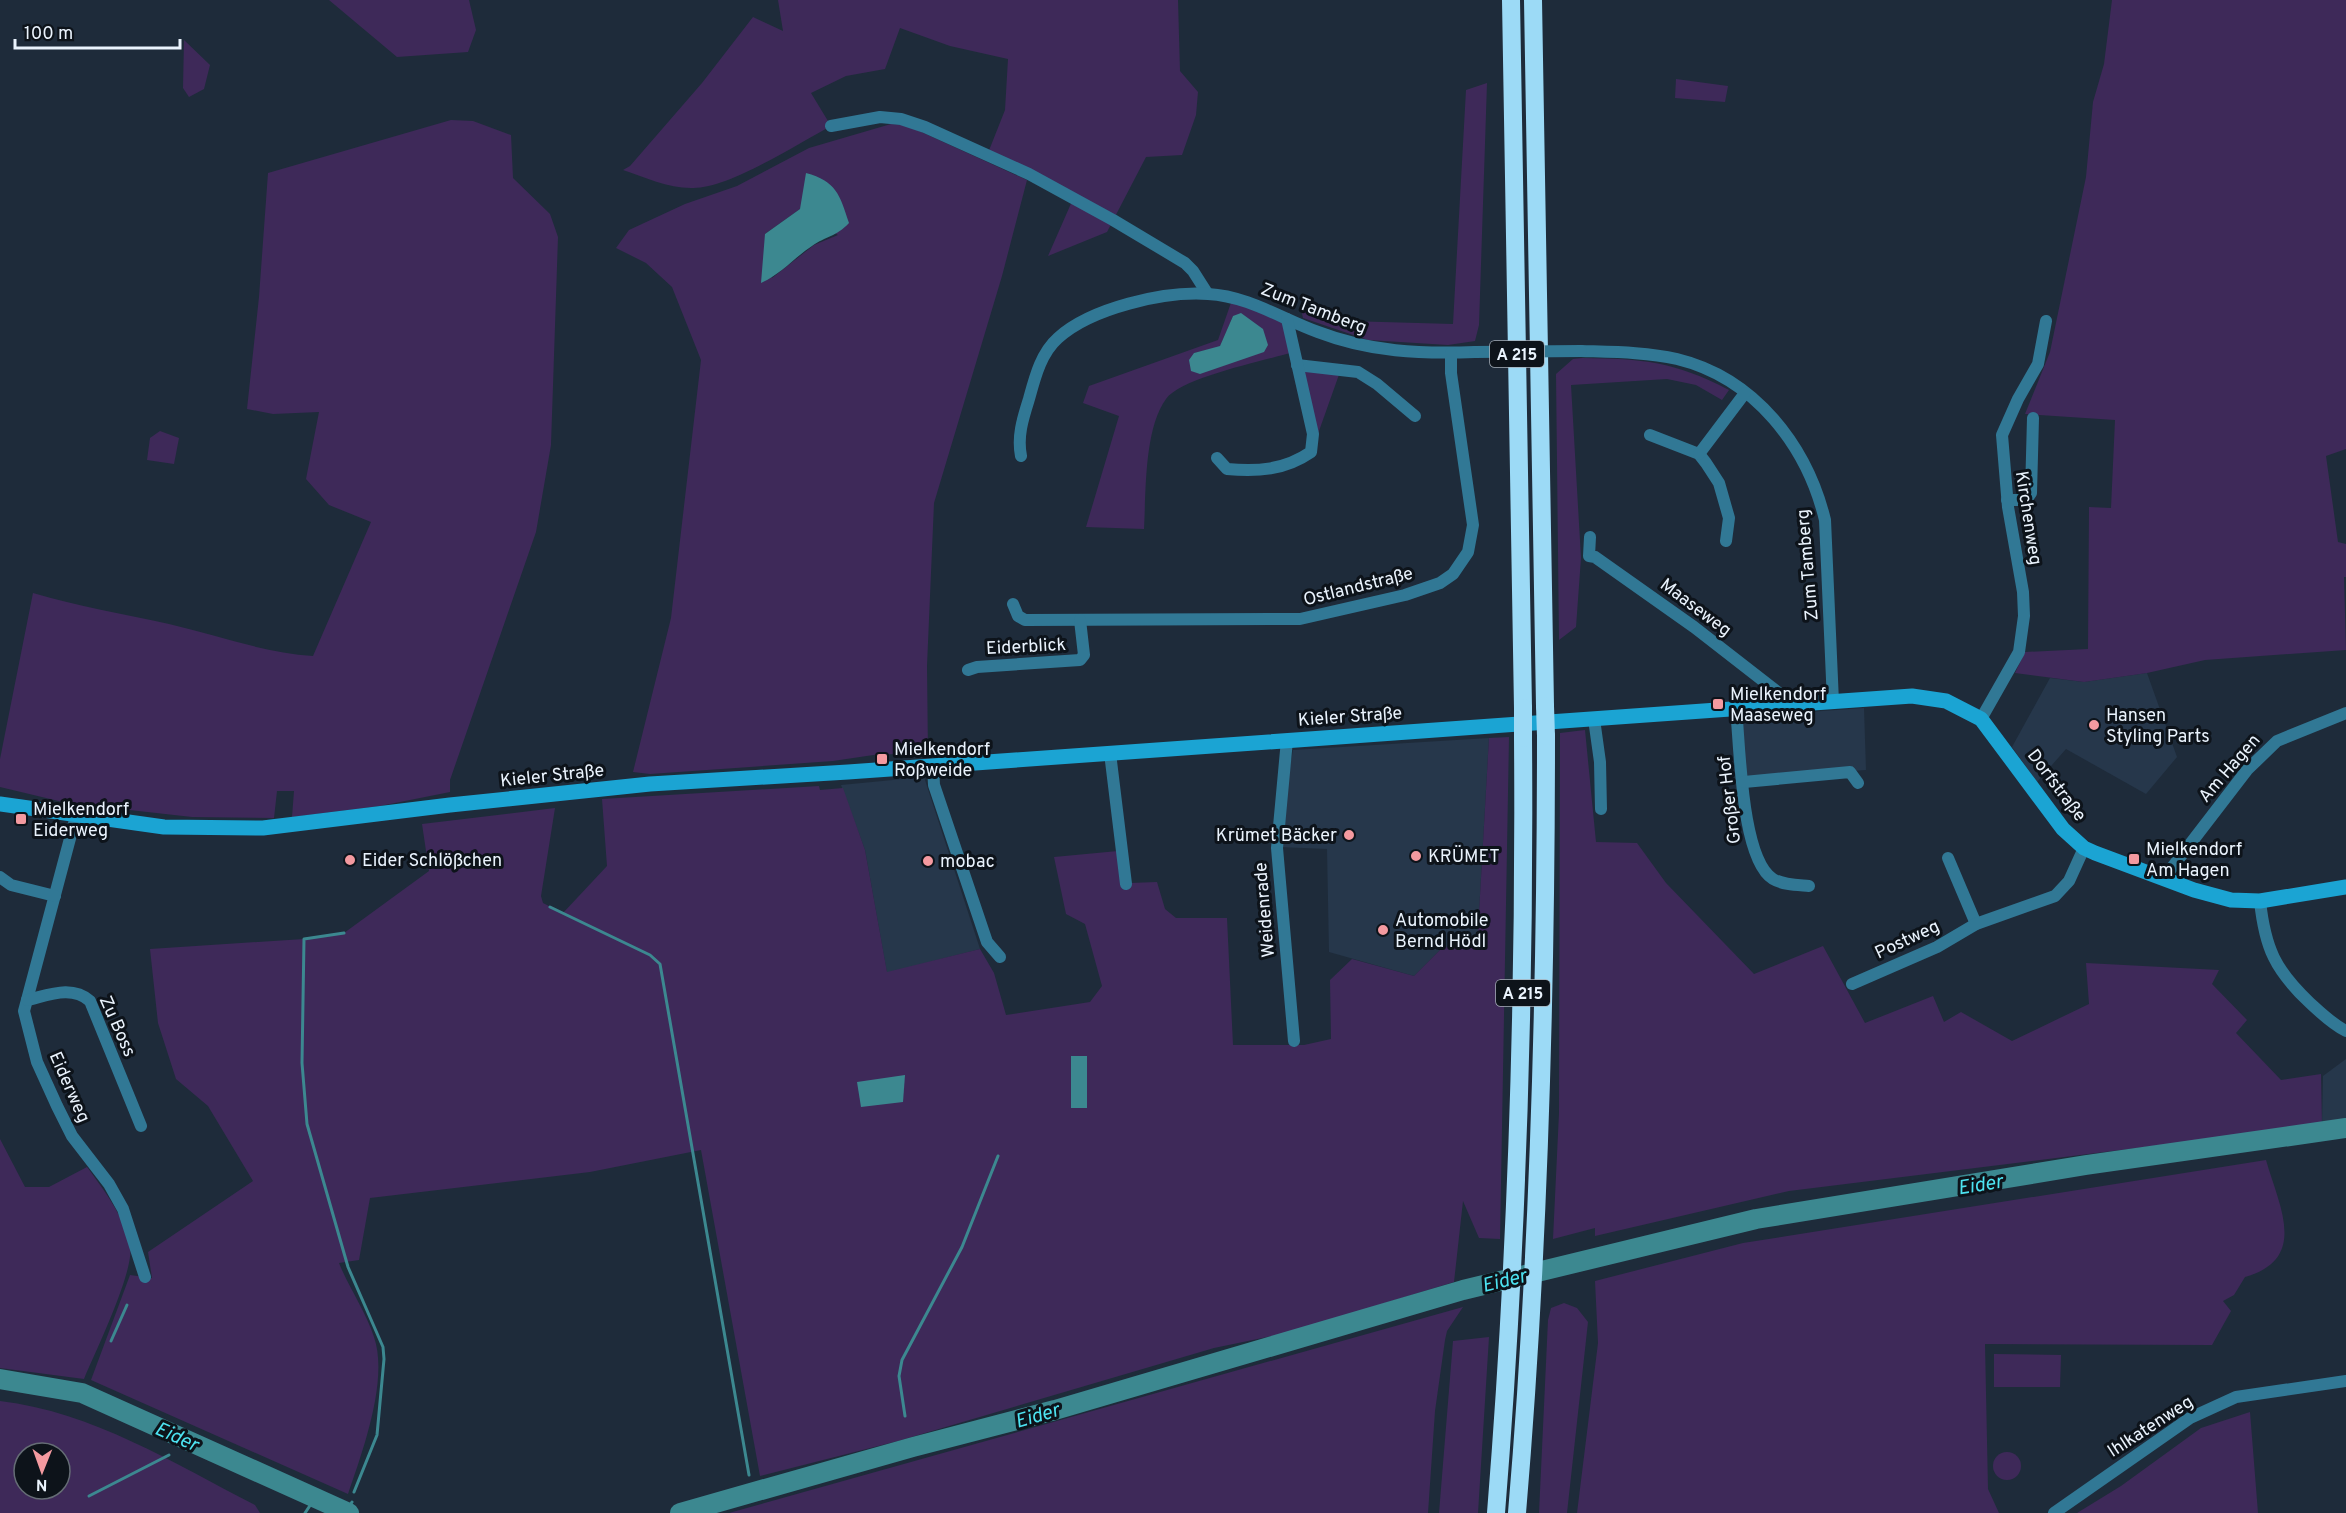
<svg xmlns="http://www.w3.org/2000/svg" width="2346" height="1513" viewBox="0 0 2346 1513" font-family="Overpass,sans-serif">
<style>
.built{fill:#26374b}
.green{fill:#3e2959;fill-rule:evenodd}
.water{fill:#3c8890}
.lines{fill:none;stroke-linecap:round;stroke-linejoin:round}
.stream{stroke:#3c8890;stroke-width:3}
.river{stroke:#3c8890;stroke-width:20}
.street{stroke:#317895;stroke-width:12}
.secondary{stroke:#1ba4d3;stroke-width:15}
.highway{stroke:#9cdaf6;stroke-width:18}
.street-bridge{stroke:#317895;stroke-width:12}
.highway-bridge{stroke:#9cdaf6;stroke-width:18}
.poi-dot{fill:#f49aa0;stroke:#0d131a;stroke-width:2}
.labels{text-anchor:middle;stroke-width:6;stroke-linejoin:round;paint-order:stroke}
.shield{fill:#0d131a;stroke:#a8b0b9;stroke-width:1.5}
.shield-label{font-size:16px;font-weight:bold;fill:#eaf3fd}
.street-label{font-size:18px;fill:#eaf3fd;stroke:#0d131a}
.poi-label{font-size:18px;fill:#eaf3fd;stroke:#0d131a;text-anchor:start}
.water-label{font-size:20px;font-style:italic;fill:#4de3f1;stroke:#0d131a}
</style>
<rect width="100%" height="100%" fill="#1e2b3a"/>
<!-- built -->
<g class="built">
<path d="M2147 673 2177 757 2146 794 2066 749 2037 782 2012 747 2050 678 2084 682Z"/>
<path d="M1864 708 1866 770 1747 778 1740 717Z"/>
<path d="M1489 738 1477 948 1443 947 1414 976 1329 952 1327 849 1279 847 1281 815 1293 750Z"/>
<path d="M924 777 980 949 887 973 865 850 841 785Z"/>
<path d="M2346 1059V1122L2322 1125 2323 1076Z"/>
</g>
<!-- green -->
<g class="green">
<path d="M329 0H469L476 30 468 52 397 57Z"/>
<path d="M778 0H1178L1180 71 1198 92 1196 115 1182 155 1146 157 1107 232 1048 256 1073 199 988 153 1005 110 1008 59 950 46 900 28 885 69 846 76 811 93 831 126C797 144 727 190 691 188 668 188 644 177 623 170L630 166 702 83 753 17 783 31Z"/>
<path d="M2112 0H2346V449L2326 456 2338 542 2346 544V577H2344L2346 650 2205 660 2147 673 2084 682 2015 673 2025 652 2088 649 2089 507 2111 508 2115 420 2025 414 2050 352 2086 177 2093 102 2104 64Z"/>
<path d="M184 40 210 65 204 89 189 97 183 88Z"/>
<path d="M1676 79 1728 86 1725 102 1675 98Z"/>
<path d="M1487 83 1479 325 1475 341 1448 345 1368 340 1303 318 1301 309 1347 321 1453 324 1466 90Z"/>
<path d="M451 120 473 121 511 135 513 178 550 214 558 237 551 445 536 532 450 780V792L380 806 292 817 294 791H277L274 818 192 817 67 803 0 787V759L33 593C78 606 123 614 169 624 217 635 264 653 313 656L371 522 329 505 306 479 319 412 273 414 247 409 259 297 268 173Z"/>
<path d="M891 124 906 125 1027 180 1002 276 934 503 927 666 928 755 880 754 833 761 650 774 633 772 671 618 701 360 672 287 646 263 616 248 629 230 685 204 737 186 809 148ZM800 209 838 235 814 245 772 278 765 234Z"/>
<path d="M1233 297 1287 319 1293 352C1265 361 1182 377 1166 399 1144 429 1146 493 1144 529L1086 527 1119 416 1083 403 1089 386 1218 340ZM1233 316 1263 352 1194 353 1220 347Z"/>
<path d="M1582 358C1644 359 1673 361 1729 390L1722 400 1696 385 1667 379 1571 385 1581 558 1576 627 1559 640 1556 374 1573 359Z"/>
<path d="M1297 365 1341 369 1314 445Z"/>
<path d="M160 431 179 438 174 464 147 460 150 438Z"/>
<path d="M1585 730 1596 842 1637 843 1666 883 1754 974 1823 946 1865 1023 1933 996 1944 1022 1961 1012 2012 1041 2089 1004 2086 963 2219 970 2212 984 2247 1020 2236 1033 2281 1080 2321 1074 2322 1125 1789 1191 1595 1236V1228L1553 1239 1559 1113 1560 733Z"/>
<path d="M1509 737 1500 1239 1479 1238 1463 1201 1454 1282 1287 1333 1214 1348 898 1441 760 1476 701 1150 590 1172 370 1198 359 1260 339 1263C349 1288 366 1312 374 1337 389 1380 362 1453 348 1494L91 1380 130 1275 152 1278 148 1252 253 1181 208 1106 176 1079 158 1023 150 949 304 939 344 933 429 871 422 824 555 808 541 896 543 903 563 913 607 866 602 799 819 786 820 790 843 788 865 850 887 972 980 949 994 973 1006 1015 1090 1002 1102 986 1085 924 1066 914 1054 857 1118 851 1130 883 1157 882 1165 909 1176 918H1227L1233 1045H1304L1331 1039 1330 980 1352 959 1414 976 1443 947 1477 948 1489 738ZM1071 1056H1087L1086 1108H1071Z"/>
<path d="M0 1139 25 1187H49L87 1167C104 1190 123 1215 130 1244 136 1269 95 1352 84 1379L0 1368Z"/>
<path d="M2266 1160C2279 1206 2309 1259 2245 1277L2234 1295 2223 1301 2231 1311 2212 1345 1985 1344 1988 1489 1999 1513H1577L1598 1343 1595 1281 1743 1243Z"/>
<path d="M1564 1303 1577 1308 1588 1322 1567 1513H1539L1548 1320 1551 1308Z"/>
<path d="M1463 1307 1447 1331 1445 1340 1435 1411 1428 1513H729Z"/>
<path d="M1489 1337 1478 1513H1439L1453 1341Z"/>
<path d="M1994 1354 2061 1355 2060 1387H1994Z"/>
<path d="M0 1401C93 1412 173 1463 255 1505L260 1513H0ZM24 1453H60V1489H24Z"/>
<path d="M2250 1412 2258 1513H2077L2121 1486 2201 1428Z"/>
<circle cx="2007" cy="1466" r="14"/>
</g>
<!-- water -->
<g class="water">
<path d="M806 173C836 181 840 195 849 223 836 237 826 236 812 246 794 258 781 274 761 283L765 234 800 209Z"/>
<path d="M1241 313 1263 329 1268 345 1264 352 1200 374 1191 371 1189 360 1194 353 1220 346 1233 316Z"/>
<rect x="1071" y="1056" width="16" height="52"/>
<path d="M905 1075 903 1102 861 1107 857 1082Z"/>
</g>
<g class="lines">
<!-- stream -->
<g class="stream">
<path d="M550 907 650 955 660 964 749 1475"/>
<path d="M344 933 304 939 302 1063 307 1124 348 1267 383 1347 384 1359 377 1435 354 1492"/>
<path d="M111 1341 127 1305"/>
<path d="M905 1416 899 1376 902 1360 962 1247 998 1156"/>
<path d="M89 1496 169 1455"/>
<path d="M346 1512 352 1502"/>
<path d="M305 1513 315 1498"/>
</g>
<!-- river -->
<g class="river">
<path d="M0 1379 82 1393 349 1513"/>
<path d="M680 1513 913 1447 1055 1410 1463 1290 1756 1219 2086 1165 2346 1128"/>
</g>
<!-- street -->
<g class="street">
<path d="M831 126 880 117 901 119 925 127 1029 174 1113 220 1185 263 1193 271 1207 293"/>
<path d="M1581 351C1613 352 1646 352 1677 359 1755 378 1807 446 1825 520L1833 702"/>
<path d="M1297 365 1358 372 1377 384 1415 416"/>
<path d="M1650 435 1699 454 1706 463 1719 483 1729 518 1726 541"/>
<path d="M1699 454 1745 393"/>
<path d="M1021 456C1017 436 1023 418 1029 399 1035 377 1041 353 1058 338 1091 308 1164 291 1208 294 1248 296 1282 319 1318 332 1370 352 1420 354 1475 352"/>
<path d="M1217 458 1227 469C1257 472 1285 470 1311 452L1313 434 1287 319"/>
<path d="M2007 500H2026L2031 493 2033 418"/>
<path d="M1590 537 1589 556 1595 557 1694 627 1793 704"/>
<path d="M1013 604 1018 616 1025 620 1300 619 1405 595 1440 583 1453 574 1468 552 1473 525 1451 373V353"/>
<path d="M968 670 977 667 1080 660 1084 655 1080 620"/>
<path d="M1736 709C1740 746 1741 859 1773 879 1783 885 1798 885 1809 886"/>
<path d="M1594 719 1600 762 1601 809"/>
<path d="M1981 719 2019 652 2024 616 2023 592 2008 507 2002 435 2018 399 2038 364 2046 321"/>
<path d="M1287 740 1277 848 1294 1041"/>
<path d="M1110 753 1126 884"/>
<path d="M933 765 934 785 987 942 1000 957"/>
<path d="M1744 782 1850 772 1858 783"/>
<path d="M76 816 24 1011 37 1062 57 1106 72 1136 109 1184 123 1209 145 1277"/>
<path d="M1948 858 1976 924"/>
<path d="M0 877 11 885 55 896"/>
<path d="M2164 878 2247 770 2277 741 2346 713"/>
<path d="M2260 901C2265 948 2275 970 2310 1003 2321 1013 2332 1024 2346 1031"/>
<path d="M1852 984 1937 947 1976 924 2055 896 2069 881 2084 848"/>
<path d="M27 1000C49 995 72 985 90 1001L141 1126"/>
<path d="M2054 1513 2190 1418 2236 1397 2346 1381"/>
</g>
<!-- secondary -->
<path class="secondary" d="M0 804 164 827 263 828 450 805 650 784 848 772 1912 696 1946 701 1981 719 2063 829 2084 848 2095 853 2194 890 2231 900 2260 901 2346 887"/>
<!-- highway -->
<g class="highway">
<path d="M1511 0 1523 708"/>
<path d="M1533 0 1545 706"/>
<path d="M1496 1513C1517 1253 1525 999 1523 738"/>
<path d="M1517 1513C1539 1254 1546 996 1546 736"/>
</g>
<!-- street-bridge -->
<path class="street-bridge" d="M1475 352 1581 351"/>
<!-- highway-bridge -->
<g class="highway-bridge">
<path d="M1545 706 1546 736"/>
<path d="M1523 708V738"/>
</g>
</g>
<!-- markers -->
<g class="poi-dot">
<rect x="1712" y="698" width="12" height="12" rx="3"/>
<circle cx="2094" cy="725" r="6"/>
<rect x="876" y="753" width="12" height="12" rx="3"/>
<rect x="15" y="813" width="12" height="12" rx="3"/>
<circle cx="1349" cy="835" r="6"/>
<circle cx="1416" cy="856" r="6"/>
<rect x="2128" y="853" width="12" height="12" rx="3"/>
<circle cx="350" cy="860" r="6"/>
<circle cx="928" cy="861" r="6"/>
<circle cx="1383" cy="930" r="6"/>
</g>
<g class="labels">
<!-- shield labels -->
<g class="shield">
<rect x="1490" y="341" width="54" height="26" rx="4.5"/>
<rect x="1496" y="980" width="54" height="26" rx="4.5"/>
</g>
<g class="shield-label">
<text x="1517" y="360">A 215</text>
<text x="1523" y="999">A 215</text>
</g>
<!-- street labels -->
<g class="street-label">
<text transform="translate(1314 308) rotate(21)" y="6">Zum Tamberg</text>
<text transform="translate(2029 518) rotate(81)" y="6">Kirchenweg</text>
<text transform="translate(1807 565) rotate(-95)" y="6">Zum Tamberg</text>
<text transform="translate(1358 586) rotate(-14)" y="6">Ostlandstraße</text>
<text transform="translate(1696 607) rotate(37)" y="6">Maaseweg</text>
<text transform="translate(1026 646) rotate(-3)" y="6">Eiderblick</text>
<text transform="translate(1350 716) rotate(-4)" y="6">Kieler Straße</text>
<text transform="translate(2229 768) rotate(-49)" y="6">Am Hagen</text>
<text transform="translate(552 775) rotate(-6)" y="6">Kieler Straße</text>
<text transform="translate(2057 785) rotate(53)" y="6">Dorfstraße</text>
<text transform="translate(1729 800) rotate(-97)" y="6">Großer Hof</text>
<text transform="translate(1264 910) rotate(-95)" y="6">Weidenrade</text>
<text transform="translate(1907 939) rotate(-25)" y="6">Postweg</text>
<text transform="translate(118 1026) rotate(66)" y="6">Zu Boss</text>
<text transform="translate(70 1087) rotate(66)" y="6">Eiderweg</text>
<text transform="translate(2150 1426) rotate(-33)" y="6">Ihlkatenweg</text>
</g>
<!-- poi labels -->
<g class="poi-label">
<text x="1730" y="700">Mielkendorf<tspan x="1730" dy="21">Maaseweg</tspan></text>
<text x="2106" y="721">Hansen<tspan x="2106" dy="21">Styling Parts</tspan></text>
<text x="894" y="755">Mielkendorf<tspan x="894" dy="21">Roßweide</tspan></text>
<text x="33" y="815">Mielkendorf<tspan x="33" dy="21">Eiderweg</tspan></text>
<text x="1337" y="841" text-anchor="end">Krümet Bäcker</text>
<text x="2146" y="855">Mielkendorf<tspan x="2146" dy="21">Am Hagen</tspan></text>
<text x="1428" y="862">KRÜMET</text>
<text x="362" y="866">Eider Schlößchen</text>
<text x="940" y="867">mobac</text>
<text x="1395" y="926">Automobile<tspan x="1395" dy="21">Bernd Hödl</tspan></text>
</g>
<!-- water labels -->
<g class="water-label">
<text transform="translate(1980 1184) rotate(-9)" y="7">Eider</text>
<text transform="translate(1504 1280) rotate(-14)" y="7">Eider</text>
<text transform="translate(1037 1415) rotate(-16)" y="7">Eider</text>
<text transform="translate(177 1436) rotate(24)" y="7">Eider</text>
</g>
</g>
<!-- north arrow -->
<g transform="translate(42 1471) rotate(181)"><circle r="28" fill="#0d131a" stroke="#656d75" stroke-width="1.5"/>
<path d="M0-4.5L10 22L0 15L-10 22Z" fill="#f49aa0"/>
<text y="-9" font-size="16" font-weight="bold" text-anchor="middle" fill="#eaf3fd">N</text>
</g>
<!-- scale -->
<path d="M15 39v9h165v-9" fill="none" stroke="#eaf3fd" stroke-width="3"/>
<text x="24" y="39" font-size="18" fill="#eaf3fd" stroke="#0d131a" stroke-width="4.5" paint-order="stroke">100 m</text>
</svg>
